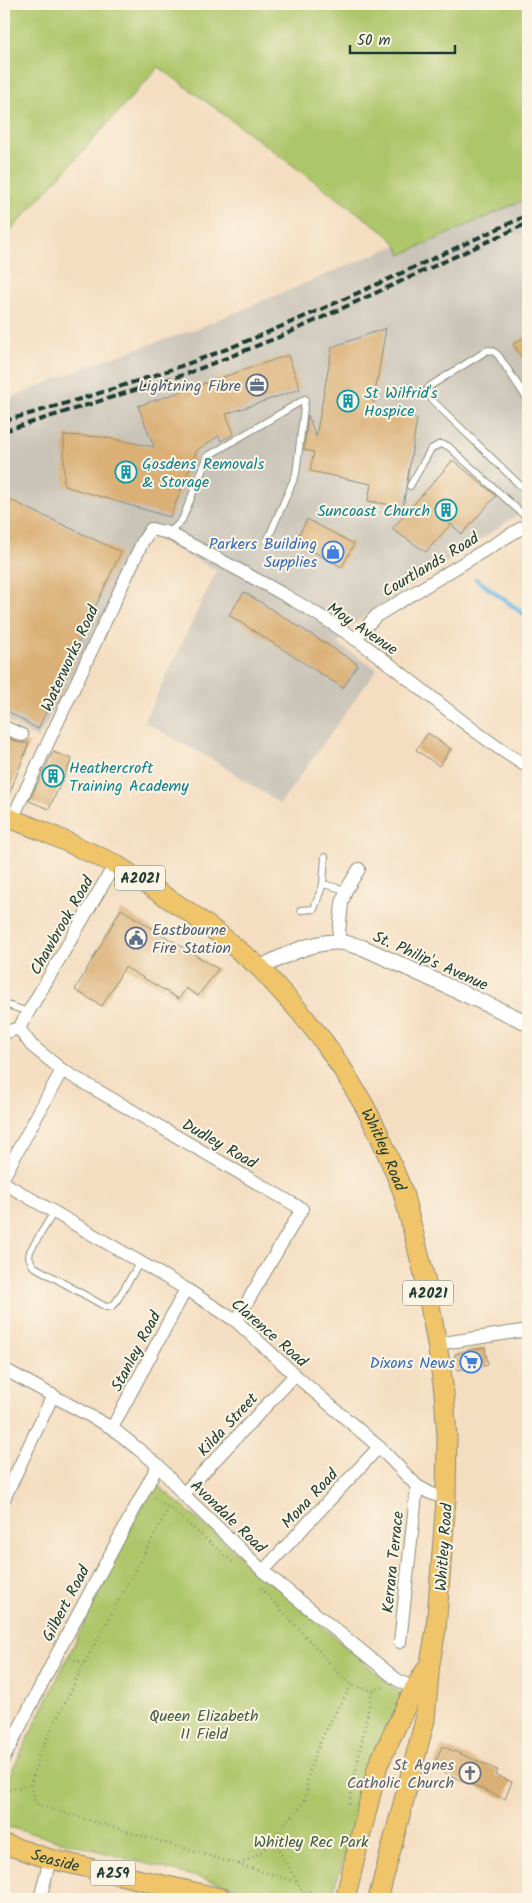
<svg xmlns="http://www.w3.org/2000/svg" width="532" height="1903" viewBox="0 0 532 1903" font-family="Kalam,sans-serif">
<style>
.industrial{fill:#c9c3b8}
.green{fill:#aec66b;stroke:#668250}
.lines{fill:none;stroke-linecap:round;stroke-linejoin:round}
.stream{stroke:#69b9e4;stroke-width:4.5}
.building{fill:#dab077}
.service-casing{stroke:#8a8d7a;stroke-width:8}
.minor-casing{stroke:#8a8d7a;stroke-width:14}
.tertiary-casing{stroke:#8a8d7a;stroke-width:17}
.primary-casing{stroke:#8a8d7a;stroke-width:21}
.path{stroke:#8a8d7a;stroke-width:2.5;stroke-dasharray:1 4;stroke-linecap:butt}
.service{stroke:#fff;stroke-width:6}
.minor{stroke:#fff;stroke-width:12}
.tertiary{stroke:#fff;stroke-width:15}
.primary{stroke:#f0c469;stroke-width:19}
.rail{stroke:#1f3d34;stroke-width:4;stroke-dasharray:8 4;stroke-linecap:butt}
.labels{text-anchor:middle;stroke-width:4;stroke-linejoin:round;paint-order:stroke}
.shield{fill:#fcf5e5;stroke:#617469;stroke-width:1}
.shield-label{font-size:15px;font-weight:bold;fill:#1f3d34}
.service-label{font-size:16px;fill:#4e5e75;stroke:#fcf5e5;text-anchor:end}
.culture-label{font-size:16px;fill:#0d838f;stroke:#fcf5e5;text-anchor:start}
.shop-label{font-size:16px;fill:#366cbe;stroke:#fcf5e5;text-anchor:end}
.street-label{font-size:16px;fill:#1f3d34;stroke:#fcf5e5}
.park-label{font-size:16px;fill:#435f42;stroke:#fcf5e5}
.worship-label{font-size:16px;fill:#5b616d;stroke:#fcf5e5;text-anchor:end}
</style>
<rect width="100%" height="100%" fill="#fcf5e5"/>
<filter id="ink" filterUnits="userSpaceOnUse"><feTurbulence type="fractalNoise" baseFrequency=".02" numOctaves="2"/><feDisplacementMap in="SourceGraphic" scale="10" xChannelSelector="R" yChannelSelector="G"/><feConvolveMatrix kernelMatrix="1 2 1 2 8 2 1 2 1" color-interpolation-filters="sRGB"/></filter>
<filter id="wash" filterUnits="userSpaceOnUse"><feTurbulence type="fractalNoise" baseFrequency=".0096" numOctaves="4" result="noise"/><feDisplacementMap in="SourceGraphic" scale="20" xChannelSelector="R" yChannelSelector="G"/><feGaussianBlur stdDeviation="1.12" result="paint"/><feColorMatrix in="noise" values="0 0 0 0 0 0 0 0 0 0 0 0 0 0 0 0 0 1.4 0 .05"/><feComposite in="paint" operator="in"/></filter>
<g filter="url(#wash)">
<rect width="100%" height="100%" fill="#f4ddc0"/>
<!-- industrial -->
<path class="industrial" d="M528 198V508L352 625 338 644 377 669 280 804 220 764 144 722 217 570 158 541 149 530 38 739 4 719V401L95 363 196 329 397 245 402 255Z"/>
<!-- green -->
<g class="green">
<path d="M4 4H528V198L401 255 397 245 385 233 159 67 4 238Z"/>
<path d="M154 1482 402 1695 359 1811 331 1899H280L4 1826V1787Z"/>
</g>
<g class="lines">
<!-- stream -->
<path class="stream" d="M476 579 528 617"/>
</g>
<g id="blocks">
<!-- building -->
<g class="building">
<path d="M386 328 372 411 417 419 403 507 368 501 371 484 310 471 314 452 304 450 308 415 316 437 332 347Z"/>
<path d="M528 335V367L513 344Z"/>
<path d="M288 355 300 389 226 414 234 434 221 441 219 436 197 450 170 517 64 486V435L103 437 154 447 138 406Z"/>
<path d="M453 460 496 496 462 534 451 524 426 552 392 529Z"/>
<path d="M4 497 121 552 38 729 4 709Z"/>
<path d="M307 519 354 544 342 567 295 542Z"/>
<path d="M244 592 358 664 343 688 229 615Z"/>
<path d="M428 733 451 749 439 766 416 750Z"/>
<path d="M4 736 19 743H29L5 805H4Z"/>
<path d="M53 752 72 759 49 809 29 801Z"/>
<path d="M121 909 218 969 198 996 186 988 179 999 125 967 102 1006 75 990Z"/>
<path d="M485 1347 488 1365 457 1370 454 1358 455 1354Z"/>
<path d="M442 1746 498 1770 495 1775 512 1782 505 1799 433 1768Z"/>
</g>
</g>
</g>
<g filter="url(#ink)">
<use href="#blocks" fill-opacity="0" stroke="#8a8d7a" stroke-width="1"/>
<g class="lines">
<!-- service casing -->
<g class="service-casing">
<g id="service">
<path d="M528 400 498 355 493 351 488 350 430 386 427 390 432 400 528 493"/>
<path d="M410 486 431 449 440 444 448 446 528 519"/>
<path d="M169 533 182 520 208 456 305 399 296 474 267 541"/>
<path d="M323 884 325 857"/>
<path d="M301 910 314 909 323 884 346 890"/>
<path d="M4 1004 29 1012"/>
<path d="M54 1212 30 1251 29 1257 33 1266 106 1307 112 1306 116 1302 140 1262"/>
</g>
</g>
<!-- minor casing -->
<g class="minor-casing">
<g id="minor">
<path d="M355 639 376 616 528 524"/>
<path d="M4 727 22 735"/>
<path d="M12 819 143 541 151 529 169 533C232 567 298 599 357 640 415 681 467 730 528 767"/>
<path d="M338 942 342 903 346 890 359 869"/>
<path d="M19 1028 31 1045 62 1070 302 1209 236 1321"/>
<path d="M19 1028 115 864"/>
<path d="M4 1033 19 1028"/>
<path d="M4 1176 62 1070"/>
<path d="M4 1183 186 1289 236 1321 295 1375 379 1447 417 1486 430 1493 446 1499"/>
<path d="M437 1344 528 1330"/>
<path d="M4 1369 112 1428 158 1465 183 1494 263 1571 396 1679 419 1692"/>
<path d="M112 1428 186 1289"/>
<path d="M183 1494 295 1375"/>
<path d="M4 1499 53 1395"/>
<path d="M263 1571 379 1447"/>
<path d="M400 1642 417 1486"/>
<path d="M4 1758 58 1652 158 1465"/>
<path d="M40 1899 50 1859"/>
</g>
</g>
<!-- tertiary casing -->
<g class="tertiary-casing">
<path id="tertiary" d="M260 968C283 956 310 942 337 942 346 942 355 946 364 948L528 1023"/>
</g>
<!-- primary casing -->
<g class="primary-casing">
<g id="primary">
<path id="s1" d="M4 816 45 832 115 864 189 912 219 934 260 968 299 1011 324 1042 343 1070 364 1105 379 1134 403 1192 425 1278 437 1344 444 1392 447 1437 446 1499 436 1630 430 1663 425 1720 378 1899"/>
<path id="s2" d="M4 1844 50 1859 224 1899"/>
<path d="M345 1899 378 1765 414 1689 429 1665"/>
</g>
</g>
<!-- path -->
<g class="path">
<path d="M154 1498 172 1510 235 1564"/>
<path d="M169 1508 84 1664 39 1755 31 1783 35 1802 38 1805 297 1882 307 1899"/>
<path d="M261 1588 338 1672 352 1685 372 1691 384 1687"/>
<path d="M70 1657 84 1664"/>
<path d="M4 1791 31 1785"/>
<path d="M305 1799 308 1803"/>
<path d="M349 1804 372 1691"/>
<path d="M239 1864C253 1858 267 1849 276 1837"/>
<path d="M297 1881C291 1870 274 1848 277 1836 281 1820 300 1813 304 1800 307 1793 306 1785 308 1778 315 1746 335 1712 352 1685"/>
<path d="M305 1895 310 1891"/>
</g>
<!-- service -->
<use href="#service" class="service"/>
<!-- minor -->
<use href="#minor" class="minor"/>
<!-- tertiary -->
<use href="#tertiary" class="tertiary"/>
<!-- primary -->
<use href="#primary" class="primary"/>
<!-- rail -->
<g class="rail">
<path d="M4 421C97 395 191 366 280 327 363 292 446 252 528 215"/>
<path d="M4 431 186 374 284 335 528 223"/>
</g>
</g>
</g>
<!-- icons -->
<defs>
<g id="office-ring" transform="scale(1.125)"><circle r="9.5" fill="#fcf5e5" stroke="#5c6f8a" stroke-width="1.5"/><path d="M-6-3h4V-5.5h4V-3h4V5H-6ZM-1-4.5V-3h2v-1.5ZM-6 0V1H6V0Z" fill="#5c6f8a"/></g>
<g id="building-ring" transform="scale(1.125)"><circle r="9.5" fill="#fcf5e5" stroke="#0f9aa8" stroke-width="1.5"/><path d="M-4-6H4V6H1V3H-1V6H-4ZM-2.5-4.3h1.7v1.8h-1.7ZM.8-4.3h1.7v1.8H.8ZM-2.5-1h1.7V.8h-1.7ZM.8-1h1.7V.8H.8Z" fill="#0f9aa8"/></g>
<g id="shop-ring" transform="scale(1.125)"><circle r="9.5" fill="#fcf5e5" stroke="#3f7fe0" stroke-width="1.5"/><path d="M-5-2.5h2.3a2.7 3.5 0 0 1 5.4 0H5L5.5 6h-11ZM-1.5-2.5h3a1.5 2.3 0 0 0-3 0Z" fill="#3f7fe0"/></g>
<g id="civic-ring" transform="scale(1.125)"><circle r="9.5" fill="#fcf5e5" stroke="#5c6f8a" stroke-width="1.5"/><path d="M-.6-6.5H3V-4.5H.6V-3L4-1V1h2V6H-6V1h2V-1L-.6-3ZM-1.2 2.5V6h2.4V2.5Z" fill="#5c6f8a"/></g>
<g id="supermarket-ring" transform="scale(1.125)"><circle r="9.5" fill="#fcf5e5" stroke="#3f7fe0" stroke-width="1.5"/><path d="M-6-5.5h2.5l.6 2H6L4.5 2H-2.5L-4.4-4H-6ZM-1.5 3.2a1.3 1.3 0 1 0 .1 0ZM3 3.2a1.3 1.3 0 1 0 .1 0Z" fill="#3f7fe0"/></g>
<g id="church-ring" transform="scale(1.125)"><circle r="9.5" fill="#fcf5e5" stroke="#6b7280" stroke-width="1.5"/><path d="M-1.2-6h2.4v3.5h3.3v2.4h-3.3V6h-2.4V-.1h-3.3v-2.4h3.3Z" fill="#6b7280"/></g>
</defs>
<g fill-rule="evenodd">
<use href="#office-ring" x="257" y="385"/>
<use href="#building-ring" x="348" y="401"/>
<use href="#building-ring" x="126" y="472"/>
<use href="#building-ring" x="446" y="510"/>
<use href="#shop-ring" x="333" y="552"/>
<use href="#building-ring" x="53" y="776"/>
<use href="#civic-ring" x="136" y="938"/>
<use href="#supermarket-ring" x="471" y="1362"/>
<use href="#church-ring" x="470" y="1773"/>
</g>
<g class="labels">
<!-- shield labels -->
<g class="shield">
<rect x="115" y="865.5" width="50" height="25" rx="4"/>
<rect x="403" y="1280.5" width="50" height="25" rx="4"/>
<rect x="90.5" y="1860.5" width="45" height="25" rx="4"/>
</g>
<g class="shield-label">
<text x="140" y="883">A2021</text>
<text x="428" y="1298">A2021</text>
<text x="113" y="1878">A259</text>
</g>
<!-- service labels -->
<g class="service-label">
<text x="241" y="391">Lightning Fibre</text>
<text x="152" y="935" text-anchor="start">Eastbourne<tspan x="152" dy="18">Fire Station</tspan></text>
</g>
<!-- culture labels -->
<g class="culture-label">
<text x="364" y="398">St Wilfrid's<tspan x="364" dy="18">Hospice</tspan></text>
<text x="142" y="469">Gosdens Removals<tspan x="142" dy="18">&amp; Storage</tspan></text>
<text x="430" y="516" text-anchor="end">Suncoast Church</text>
<text x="69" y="773">Heathercroft<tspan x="69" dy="18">Training Academy</tspan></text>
</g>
<!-- shop labels -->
<g class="shop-label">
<text x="317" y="549">Parkers Building<tspan x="317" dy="18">Supplies</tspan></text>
<text x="455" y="1368">Dixons News</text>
</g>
<!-- street labels -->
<g class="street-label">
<text transform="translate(430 564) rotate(-31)" y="6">Courtlands Road</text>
<text transform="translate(363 628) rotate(34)" y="6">Moy Avenue</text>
<text transform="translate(69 658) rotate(-65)" y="6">Waterworks Road</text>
<text transform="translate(61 925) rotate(-60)" y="6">Chawbrook Road</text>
<text transform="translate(431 960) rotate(24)" y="6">St. Philip's Avenue</text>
<text transform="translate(220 1143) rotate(30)" y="6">Dudley Road</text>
<text dy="6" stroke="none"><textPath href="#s1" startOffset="521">Whitley Road</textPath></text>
<text transform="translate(270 1332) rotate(41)" y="6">Clarence Road</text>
<text transform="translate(135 1351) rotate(-62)" y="6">Stanley Road</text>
<text transform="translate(227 1424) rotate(-47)" y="6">Kilda Street</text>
<text transform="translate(309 1498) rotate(-47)" y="6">Mona Road</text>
<text transform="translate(229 1516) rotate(44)" y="6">Avondale Road</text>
<text transform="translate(443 1547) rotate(-86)" y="6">Whitley Road</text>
<text transform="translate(392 1562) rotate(-84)" y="6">Kerrara Terrace</text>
<text transform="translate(65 1603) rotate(-62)" y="6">Gilbert Road</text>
<text dy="6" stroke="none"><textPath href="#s2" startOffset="54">Seaside</textPath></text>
</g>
<!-- park labels -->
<g class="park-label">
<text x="204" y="1721">Queen Elizabeth<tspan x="204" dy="18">II Field</tspan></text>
<text x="311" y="1847">Whitley Rec Park</text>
</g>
<!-- worship labels -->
<g class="worship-label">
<text x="454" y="1770">St Agnes<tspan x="454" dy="18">Catholic Church</tspan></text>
</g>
</g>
<!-- margin -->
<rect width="532" height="1903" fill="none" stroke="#fcf5e5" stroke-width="20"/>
<!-- scale -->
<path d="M350 45v8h105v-8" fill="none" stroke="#1f3d34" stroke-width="2.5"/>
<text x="357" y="45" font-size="15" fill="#1f3d34" stroke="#fcf5e5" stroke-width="4" paint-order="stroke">50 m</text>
</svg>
